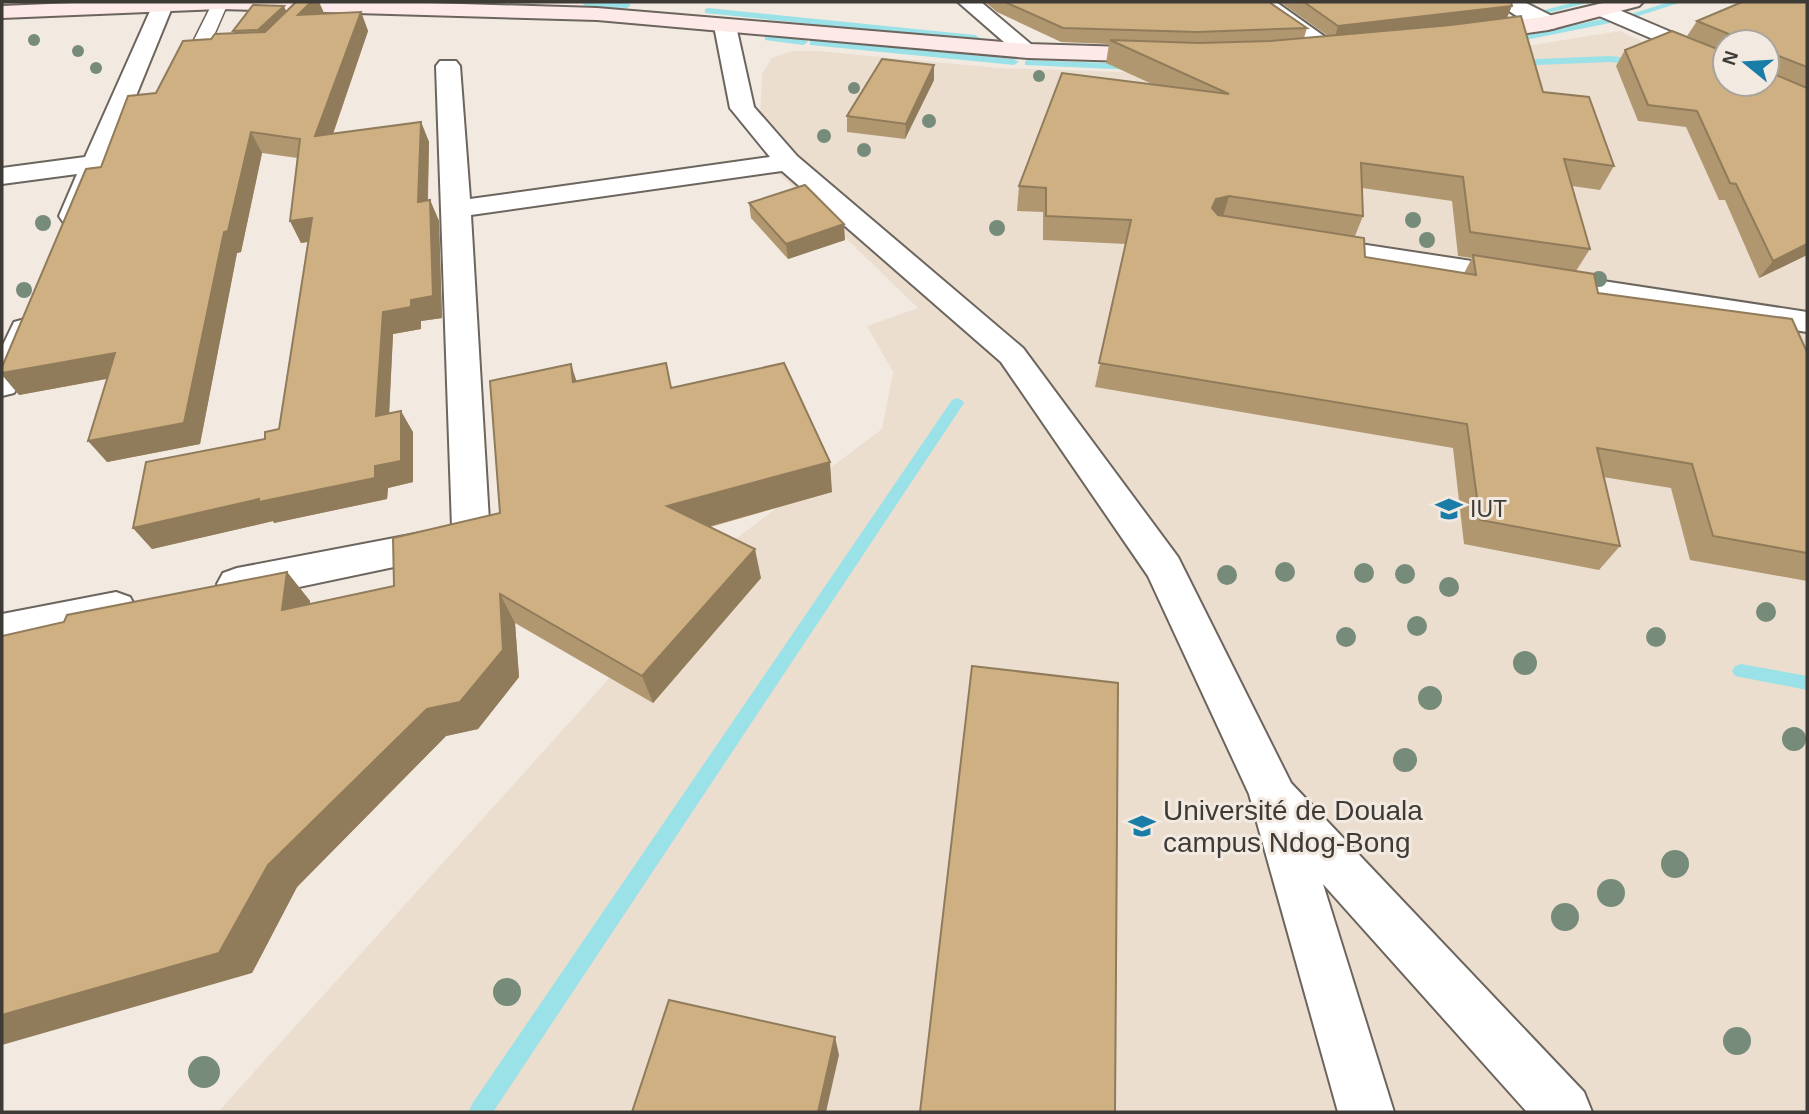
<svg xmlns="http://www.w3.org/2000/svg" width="1809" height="1114" viewBox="0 0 1809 1114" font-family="Arial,sans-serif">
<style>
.built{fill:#ebdecf}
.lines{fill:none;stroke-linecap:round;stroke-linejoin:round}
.stream{fill:#9be1e8;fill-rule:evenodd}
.service-casing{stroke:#6c655e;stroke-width:3}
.minor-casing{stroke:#6c655e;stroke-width:4}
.secondary-casing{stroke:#6c655e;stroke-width:4}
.service{fill:#fff;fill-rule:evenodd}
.minor{fill:#fff;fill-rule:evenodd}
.secondary{fill:#fee9e9;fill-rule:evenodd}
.tree{fill:#778b7b}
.wall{fill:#b19770;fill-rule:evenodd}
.shaded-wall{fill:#907b5b}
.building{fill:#ceb082;stroke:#907b5b;stroke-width:2}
.labels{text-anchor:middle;stroke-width:6;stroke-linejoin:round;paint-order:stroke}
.poi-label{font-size:23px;fill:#3e3b37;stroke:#f2eae1;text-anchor:start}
.near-poi-label{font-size:28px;fill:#3e3b37;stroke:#f2eae1;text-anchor:start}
</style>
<rect width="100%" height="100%" fill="#f2eae1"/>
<!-- built -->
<path class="built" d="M1620 31 1725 80V84L1807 118V1112H218L734 540 882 429 893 372 867 326 918 308 769 164 759 139 762 74 772 58 792 51H817L999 68 1154 73 1513 48Z"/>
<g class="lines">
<!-- stream -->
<g class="stream">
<path d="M584 2H627L631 5 627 8 587 7 583 4Z"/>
<path d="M1576 2H1591L1540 15 1536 12Z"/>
<path d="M1669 2H1682L1632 18 1628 15Z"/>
<path d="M708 8 975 35 980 38 975 41 705 13V9Z"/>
<path d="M1607 18 1610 19V23L1506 44 1501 41Z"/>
<path d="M768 35 803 39 808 42 803 45 765 40V36Z"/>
<path d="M813 40 1014 59 1019 62 1014 65 810 45V41Z"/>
<path d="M1610 56 1640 59 1645 62 1640 65 1610 62 1513 66 1508 63 1513 60Z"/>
<path d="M1028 60 1135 64 1140 67 1135 70 1025 65V61Z"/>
<path d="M957 398 962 400 964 403 962 406 493 1112H469L472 1104 952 400Z"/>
<path d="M1741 664 1807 676V690L1735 676 1732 671 1735 666Z"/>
</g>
<!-- service casing -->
<g class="service-casing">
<path id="service" d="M213 2 228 3 211 42H242L245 46 242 50 206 52 192 44Z"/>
</g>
<!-- minor casing -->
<g class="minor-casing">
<g id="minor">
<path d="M154 2H170L173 5 87 216 83 222 73 224 63 222 59 216 77 174 2 184V168L85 157Z"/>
<path d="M958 2H981L1039 51 1036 56H1020Z"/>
<path d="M1251 2H1276L1342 49 1339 54H1323Z"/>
<path d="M1497 2H1524L1556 18 1559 23 1556 28C1537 32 1516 15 1501 6Z"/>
<path d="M1605 4 1725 55V70L1597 15 1594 10 1597 5Z"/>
<path d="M725 19 733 21 736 26 754 107 797 156 1023 348 1178 557 1291 783 1584 1092 1592 1112H1527L1323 884 1394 1112H1338L1249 794 1148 576 1001 362 782 171 471 215 490 538 484 548 237 600 223 595 217 584 223 573 237 568 452 527 436 66 440 61H456L460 66 470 199 770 157 730 108 714 26 717 21Z"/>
<path d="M1314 237 1807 312V332L1304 252 1300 246 1304 240Z"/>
<path d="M25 319 36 322 41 329 19 385 14 393 2 396V347L14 322Z"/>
<path d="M116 592 130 597 136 608 130 619 2 648V614Z"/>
</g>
</g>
<!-- secondary casing -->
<g class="secondary-casing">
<g id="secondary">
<path d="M96 2H396L597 8 1028 44 1160 48 1168 50 1171 55 1168 60 1160 62 1028 58 597 20 220 9 2 18V6Z"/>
<path d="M1607 2H1643L1639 6 1548 30 1471 41 1463 39 1460 34 1463 29 1471 27 1548 16Z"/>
</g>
</g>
<!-- service -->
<use href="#service" class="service"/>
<!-- minor -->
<use href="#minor" class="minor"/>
<!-- secondary -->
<use href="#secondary" class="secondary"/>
</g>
<!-- trees -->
<g class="tree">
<circle cx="34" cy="40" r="6"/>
<circle cx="78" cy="51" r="6"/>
<circle cx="96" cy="68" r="6"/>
<circle cx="1039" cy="76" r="6"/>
<circle cx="854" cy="88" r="6"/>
<circle cx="929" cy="121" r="7"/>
<circle cx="824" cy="136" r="7"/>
<circle cx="864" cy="150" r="7"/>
<circle cx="1413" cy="220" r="8"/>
<circle cx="43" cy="223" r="8"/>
<circle cx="997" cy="228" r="8"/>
<circle cx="1427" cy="240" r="8"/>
<circle cx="1599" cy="279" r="8"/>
<circle cx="24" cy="290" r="8"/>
<circle cx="1285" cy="572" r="10"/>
<circle cx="1364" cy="573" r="10"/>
<circle cx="1405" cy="574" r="10"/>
<circle cx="1227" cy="575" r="10"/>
<circle cx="1449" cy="587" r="10"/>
<circle cx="1766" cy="612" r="10"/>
<circle cx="1417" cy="626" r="10"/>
<circle cx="1346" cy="637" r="10"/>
<circle cx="1656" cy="637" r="10"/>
<circle cx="1525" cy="663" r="12"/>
<circle cx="1430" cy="698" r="12"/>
<circle cx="1794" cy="739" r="12"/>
<circle cx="1405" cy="760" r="12"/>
<circle cx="1675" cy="864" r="14"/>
<circle cx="1611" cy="893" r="14"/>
<circle cx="1565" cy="917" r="14"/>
<circle cx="507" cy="992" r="14"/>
<circle cx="1737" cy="1041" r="14"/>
<circle cx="204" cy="1072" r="16"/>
</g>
<!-- wall -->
<g class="wall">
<path d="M319 2 324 14 361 12 368 31 333 134 421 122 429 142 428 200H430L439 221 442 318 421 321V329L393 334 389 413 413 432V482L388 488 387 499 274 523 273 521 152 549 133 528 279 429 308 242 301 243 290 221 297 158 262 153 241 252 237 253 200 444 107 462V379L19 395 101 167 156 93 211 39 234 33 233 31 284 6 286 11Z"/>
<path d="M985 2H1269L1307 28 1304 38 1328 36 1280 2H1511L1507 18 1543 92 1614 166 1600 190 1572 186 1590 249 1576 271 1598 293 1807 352V581L1690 560 1671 488 1603 477 1620 546 1599 570 1464 544 1453 448 1095 387 1126 244 1043 240V212L1017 211 1019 186 1152 84 1106 63 1109 44 1061 42 997 12ZM1362 188 1452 201 1458 256 1472 258 1464 273 1365 257 1355 236 1363 216Z"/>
<path d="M1807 2V255L1759 278 1725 200H1719L1686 127 1638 121 1616 66 1625 50 1725 84 1767 42H1725V52L1687 36 1697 21Z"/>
<path d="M934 65V80L905 139 847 132V116Z"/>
<path d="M749 203 845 240 788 259 751 218Z"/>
<path d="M576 381 671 388 832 492 710 527 761 578 653 703 515 623 519 677 478 729 446 736 297 887 252 973 287 572 310 601V604L394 586 500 513Z"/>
</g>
<!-- shaded-wall -->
<g class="shaded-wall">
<path d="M311 2H319L325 15H298Z"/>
<path d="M284 6 287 14 262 37 258 30Z"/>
<path d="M1512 6 1506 20 1334 40 1338 26Z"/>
<path d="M361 12 368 31 325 157 315 136Z"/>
<path d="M1779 56 1771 66 1775 65 1767 77V67L1775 58Z"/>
<path d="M934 65V80L905 139 906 124Z"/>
<path d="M421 122 429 142 427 223 418 202Z"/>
<path d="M251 132 262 153 241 252 237 253 200 444 107 462 88 441Z"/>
<path d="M1229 196 1222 220 1212 208 1216 199Z"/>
<path d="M430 200 439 221 442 318 421 321V329L393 334 388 437 376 416 383 312Z"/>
<path d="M312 218 323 239 301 243 290 221Z"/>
<path d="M844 224 845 240 788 259 786 244Z"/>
<path d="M1807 244V255L1759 278 1773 261Z"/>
<path d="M115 353 132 374 19 395 2 375V373Z"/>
<path d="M571 364 581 395 573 382Z"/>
<path d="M401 411 413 432V482L388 488 387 499 274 523 273 521 152 549 133 528 375 466Z"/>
<path d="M830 462 832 492 675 536 667 506Z"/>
<path d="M755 549 761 578 653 703 642 676Z"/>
<path d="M287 572 310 601 306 638 282 610Z"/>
<path d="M500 594 515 623 519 677 478 729 446 736 297 887 252 973 2 1045V1015L268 865Z"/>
<path d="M835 1037 839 1055 826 1112H818Z"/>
</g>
<!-- building -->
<g class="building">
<path d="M296 2H311L298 15 361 12 315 136 421 122 418 202 430 200 433 296 411 300V307L383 312 376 416 401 411V461L375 466V478L259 502V499L133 528 146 462 265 439V432L279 429 312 218 290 221 300 139 251 132 228 231 224 232 184 423 88 441 115 353 2 373V367L86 169 101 167 128 96 156 93 183 41 211 39 215 34 265 32Z"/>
<path d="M1005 2H1269L1307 28 1197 32 1063 28Z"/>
<path d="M1304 2H1511L1512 6 1338 26Z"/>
<path d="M1742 2H1807V67L1779 56 1775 58V65L1767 67V42H1736V37L1697 21Z"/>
<path d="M253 5 284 6 258 30 233 31Z"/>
<path d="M1521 16 1543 92 1589 97 1614 166 1564 159 1590 249 1470 232 1463 177 1361 163 1363 216 1229 196 1216 199 1212 208 1218 215 1364 238 1365 257 1476 275 1473 255 1594 274 1598 293 1792 319 1807 352V553L1713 536 1692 464 1597 448 1620 546 1480 520 1467 424 1099 363 1131 220 1046 216V188L1019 186 1062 73 1229 94 1110 40 1199 43 1270 41 1451 25Z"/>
<path d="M1672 31 1725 52V84H1767V70L1769 72 1807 88V244L1773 261 1736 184 1730 183 1697 111 1648 105 1625 50Z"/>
<path d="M882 59 934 65 906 124 847 116Z"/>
<path d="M805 185 844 224 786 244 749 203Z"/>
<path d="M666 363 671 388 784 363 830 462 667 506 755 549 642 676 500 594 503 650 460 702 427 709 268 865 219 953 2 1015V636L64 622 67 615 287 572 282 610 394 586 393 538 500 513 490 381 571 364 573 382Z"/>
<path d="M972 666 1118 683 1115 1112H920Z"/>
<path d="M669 1000 835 1037 818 1112H632Z"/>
</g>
<!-- icons -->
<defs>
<g id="school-bare" transform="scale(2.1)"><path d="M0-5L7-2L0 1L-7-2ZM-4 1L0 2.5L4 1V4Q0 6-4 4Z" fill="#197da8" stroke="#f2eae1" stroke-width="2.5" paint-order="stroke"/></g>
<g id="university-bare" transform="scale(2.1)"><path d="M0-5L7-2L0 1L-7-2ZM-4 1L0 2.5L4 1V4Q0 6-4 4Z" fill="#197da8" stroke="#f2eae1" stroke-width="2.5" paint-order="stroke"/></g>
</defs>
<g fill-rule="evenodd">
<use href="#school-bare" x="1449" y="509"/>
<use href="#university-bare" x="1142" y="826"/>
</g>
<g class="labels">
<!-- poi labels -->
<g class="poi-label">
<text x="1470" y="517">IUT</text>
</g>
<!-- near-poi labels -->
<g class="near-poi-label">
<text x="1163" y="820">Université de Douala<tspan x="1163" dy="32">campus Ndog-Bong</tspan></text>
</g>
</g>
<!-- border -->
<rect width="1809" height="1114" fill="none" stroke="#3e3b37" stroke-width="7"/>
<!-- north arrow -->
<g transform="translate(1746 63) rotate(288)"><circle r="33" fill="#f2eae1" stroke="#aaa49d" stroke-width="2"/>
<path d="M0-5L12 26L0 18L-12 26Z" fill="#197da8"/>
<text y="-10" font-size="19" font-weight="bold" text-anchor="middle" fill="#3e3b37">N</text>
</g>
</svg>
